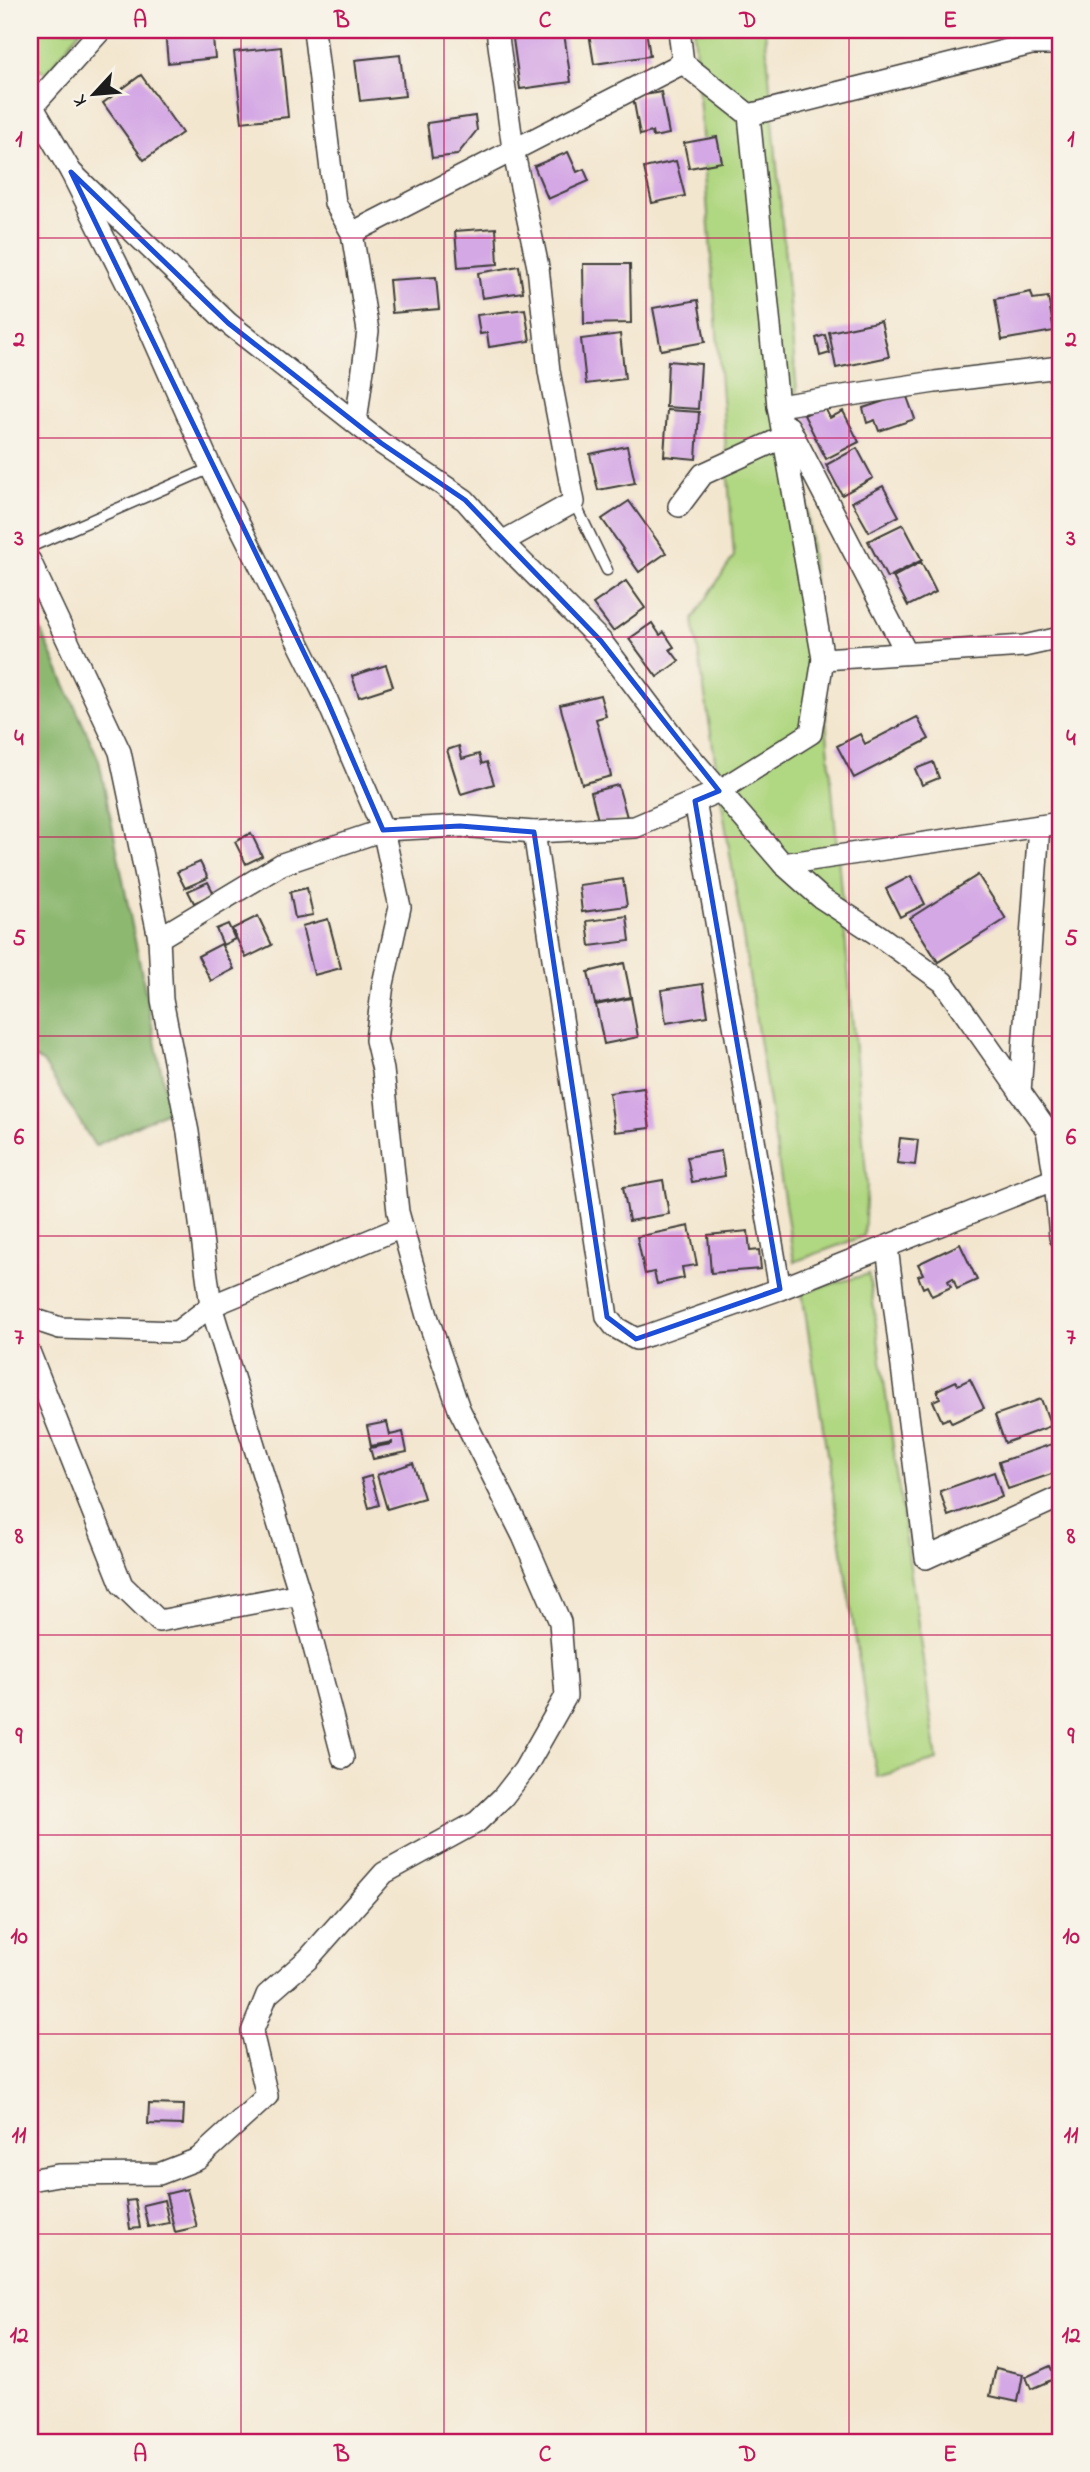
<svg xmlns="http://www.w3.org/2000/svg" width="1090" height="2472" viewBox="0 0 1090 2472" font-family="'Indie Flower',sans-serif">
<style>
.green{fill:#b0d781;stroke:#667a4e;stroke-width:2}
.forest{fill:#8cb86f;stroke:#546a46;stroke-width:2}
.building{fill:#d4a7e5}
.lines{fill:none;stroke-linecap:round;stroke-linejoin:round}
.service-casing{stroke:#3c3a37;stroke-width:13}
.minor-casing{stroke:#3c3a37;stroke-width:24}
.service{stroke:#fff;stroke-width:10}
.minor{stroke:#fff;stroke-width:21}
.marked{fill:none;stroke:#1d4ed8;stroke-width:5;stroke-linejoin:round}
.grid{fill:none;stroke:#c2185b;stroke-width:2;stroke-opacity:0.55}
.neatline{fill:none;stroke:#c2185b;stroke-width:2.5}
.grid-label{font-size:23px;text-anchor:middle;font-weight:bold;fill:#c2185b}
</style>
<rect width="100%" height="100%" fill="#f7f3e8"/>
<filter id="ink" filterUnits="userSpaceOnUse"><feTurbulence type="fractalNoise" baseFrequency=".0143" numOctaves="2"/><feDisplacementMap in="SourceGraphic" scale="14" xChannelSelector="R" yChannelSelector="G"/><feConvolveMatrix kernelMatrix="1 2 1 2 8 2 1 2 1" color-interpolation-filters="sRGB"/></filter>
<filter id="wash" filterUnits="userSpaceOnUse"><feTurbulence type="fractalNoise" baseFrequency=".00686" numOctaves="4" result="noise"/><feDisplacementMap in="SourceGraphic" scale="28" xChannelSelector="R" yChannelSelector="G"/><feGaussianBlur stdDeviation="1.57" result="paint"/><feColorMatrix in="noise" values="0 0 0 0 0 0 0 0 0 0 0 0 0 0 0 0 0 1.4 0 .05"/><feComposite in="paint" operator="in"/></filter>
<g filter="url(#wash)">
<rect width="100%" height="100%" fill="#f3e6cf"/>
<!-- green -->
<g class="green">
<path d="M30 30H81L46 73 30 64Z"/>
<path d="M694 30H765L867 1185 864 1236 794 1262 693 619 734 556Z"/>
<path d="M869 1274 937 1760 877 1777 802 1292Z"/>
</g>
<!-- forest -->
<path class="forest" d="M30 606 99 760 169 1110 95 1146 43 1062 30 1056Z"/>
<g id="blocks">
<!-- building -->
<g class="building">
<path d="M165 30H212L215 58 168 63Z"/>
<path d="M608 30H646L650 56 594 64 589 33Z"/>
<path d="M564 33 571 82 520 89 513 39Z"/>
<path d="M281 47 288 117 242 122 234 52Z"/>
<path d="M400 55 405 96 360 101 355 60Z"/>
<path d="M141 75 182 133 144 160 103 103Z"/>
<path d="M661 92 669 134 653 137 652 132 640 135 633 97Z"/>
<path d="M475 116 477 130 457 155 432 158 427 123Z"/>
<path d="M717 137 722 162 689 168 684 143Z"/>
<path d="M568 152 577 172 584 169 589 181 548 199 534 166Z"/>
<path d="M676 161 685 196 652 203 644 168Z"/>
<path d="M496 228 498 264 458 267 455 231Z"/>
<path d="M583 264H630L631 323 584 324Z"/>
<path d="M519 266 523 292 482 298 478 273Z"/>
<path d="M436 277 439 309 392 313 389 280Z"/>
<path d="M1031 292 1033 299 1048 297 1054 331 1002 340 995 299Z"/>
<path d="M698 300 705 342 661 350 653 308Z"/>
<path d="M525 309 530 341 489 347 487 333 480 334 477 315Z"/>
<path d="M881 321 889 357 836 368 829 332Z"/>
<path d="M620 334 625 379 586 384 581 339Z"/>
<path d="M825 335 830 353 820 356 816 338Z"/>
<path d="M668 361 701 364 698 409 666 407Z"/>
<path d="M906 394 915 419 879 431 875 420 867 423 863 408Z"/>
<path d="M824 406 830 418 843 411 859 442 826 459 804 415Z"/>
<path d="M667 410 699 412 696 459 664 456Z"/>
<path d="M627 446 635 483 598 490 590 454Z"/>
<path d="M857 448 873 478 842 495 826 465Z"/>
<path d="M883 486 899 516 869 532 852 502Z"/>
<path d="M629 501 666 553 639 572 602 519Z"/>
<path d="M903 524 922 560 887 578 868 541Z"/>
<path d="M921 562 936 592 908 606 893 577Z"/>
<path d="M626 581 645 608 613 631 593 604Z"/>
<path d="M652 623 660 635 664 632 674 647 670 649 679 661 657 677 629 639Z"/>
<path d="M386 665 393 686 359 697 352 676Z"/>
<path d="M600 695 606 716 596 719 611 776 582 784 560 705Z"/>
<path d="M917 717 929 739 854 778 837 746 860 734 865 744Z"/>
<path d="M459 746 462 759 479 754 482 764 487 762 494 784 461 794 447 750Z"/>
<path d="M933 762 939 778 922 785 915 769Z"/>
<path d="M618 785 627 817 599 824 591 792Z"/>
<path d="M251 833 262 856 246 864 235 842Z"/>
<path d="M200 862 208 878 185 888 177 872Z"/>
<path d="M978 875 1006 919 938 962 910 918Z"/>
<path d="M911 876 925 904 900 917 886 889Z"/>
<path d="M623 879 627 906 582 912 579 885Z"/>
<path d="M208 882 214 894 194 903 188 891Z"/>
<path d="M307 888 313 915 295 918 290 892Z"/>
<path d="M258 916 272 945 246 958 232 929Z"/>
<path d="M627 916 630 941 590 946 587 921Z"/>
<path d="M328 919 341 968 314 975 302 926Z"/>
<path d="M228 924 235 939 223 945 216 929Z"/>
<path d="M221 944 234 969 211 981 198 956Z"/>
<path d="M624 963 631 997 595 1004 588 972Z"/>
<path d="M703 984 708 1016 666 1023 661 990Z"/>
<path d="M631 998 638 1037 604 1044 596 1005Z"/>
<path d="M644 1088 650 1128 615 1132 609 1093Z"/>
<path d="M900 1138 918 1140 915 1165 897 1163Z"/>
<path d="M721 1151 725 1176 692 1182 687 1157Z"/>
<path d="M663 1180 669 1214 629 1221 623 1187Z"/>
<path d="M689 1226 697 1265 682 1267 684 1278 657 1284 654 1272 645 1274 637 1237Z"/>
<path d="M748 1231 750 1251 759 1250 761 1269 711 1273 708 1235Z"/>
<path d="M960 1244 977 1280 957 1289 953 1278 948 1281 951 1287 932 1296 927 1286 923 1288 918 1276 923 1274 918 1264Z"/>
<path d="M970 1379 984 1408 952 1423 949 1418 942 1421 933 1401 940 1398 937 1390 956 1381 958 1385Z"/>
<path d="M1041 1399 1051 1426 1005 1443 995 1415Z"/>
<path d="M387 1422 390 1435 403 1432 407 1452 373 1459 370 1448 392 1444V1442L371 1446 367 1426Z"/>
<path d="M1052 1444 1060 1471 1008 1489 999 1462Z"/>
<path d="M413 1463 424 1498 387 1509 377 1475Z"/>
<path d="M994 1472 1002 1497 948 1516 940 1491Z"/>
<path d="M371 1476 379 1505 369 1508 361 1479Z"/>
<path d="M149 2104 184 2105 183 2125 148 2124Z"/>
<path d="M187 2189 197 2227 175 2232 166 2194Z"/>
<path d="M135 2200 140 2228 130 2229 126 2201Z"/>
<path d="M164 2200 169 2223 148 2227 143 2205Z"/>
<path d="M1050 2366 1056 2378 1031 2389 1026 2377Z"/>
<path d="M996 2368 1023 2374 1018 2402 990 2396Z"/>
</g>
</g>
</g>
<g filter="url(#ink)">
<use href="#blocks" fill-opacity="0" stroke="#3c3a37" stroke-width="2"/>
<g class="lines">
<!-- service casing -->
<g class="service-casing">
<g id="service">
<path d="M574 502 607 570"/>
<path d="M30 547 211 468"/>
</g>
</g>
<!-- minor casing -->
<g class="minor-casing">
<g id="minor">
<path d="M314 30 335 203 352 233 368 331 356 423"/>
<path d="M497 30 513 149 538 267 549 371 574 502 502 542"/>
<path d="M30 102 71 172 228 323 381 443 465 500 502 542 601 641 675 739 783 864 820 897 878 935 943 982 1047 1130 1055 1180 1060 1237"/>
<path d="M32 107 101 30"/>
<path d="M749 115 1031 44H1060"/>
<path d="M352 233 683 63"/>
<path d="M778 406 935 382 1060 367"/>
<path d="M789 427 906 652"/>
<path d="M679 506 703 474 784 437"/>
<path d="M30 561 120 752 159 938 162 1000 188 1132 211 1306 300 1594 343 1758"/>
<path d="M823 659 1024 646 1060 638"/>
<path d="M695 801 780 1289"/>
<path d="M534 832 607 1317 615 1327 636 1339 649 1335 780 1289 1060 1177"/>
<path d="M783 864 1060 823"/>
<path d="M159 938 282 864 383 830 460 826 534 832 635 827 719 791 811 733 823 659 778 406 749 115 683 63 679 30"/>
<path d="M1020 1092 1039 826"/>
<path d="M887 1247 926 1558 1060 1497"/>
<path d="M30 1318 60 1328 177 1332 211 1306 402 1227"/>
<path d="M30 1354 122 1585 159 1621 300 1594"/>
<path d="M30 2180 58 2175 159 2174 198 2159 267 2096 252 2032 267 1995 308 1959 384 1873 477 1822 503 1797 524 1770 566 1696 560 1622 523 1536 459 1409 427 1316 398 1212 383 1070 376 1040 383 984 400 907 383 830 327 700 211 468 149 328 71 172"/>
</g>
</g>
<!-- service -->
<use href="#service" class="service"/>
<!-- minor -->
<use href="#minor" class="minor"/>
</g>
</g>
<!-- marked area -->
<path class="marked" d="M71 172 228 323 381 443 465 500 601 641 719 791 695 801 780 1289 636 1339 607 1317 534 832 460 826 383 830 327 700Z"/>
<!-- grid -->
<path class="grid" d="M241 30V2442M444 30V2442M646 30V2442M849 30V2442M30 238H1060M30 438H1060M30 637H1060M30 837H1060M30 1036H1060M30 1236H1060M30 1436H1060M30 1635H1060M30 1835H1060M30 2034H1060M30 2234H1060"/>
<!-- margin -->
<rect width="1090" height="2472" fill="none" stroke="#f7f3e8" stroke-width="77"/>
<!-- north arrow -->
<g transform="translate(94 94) rotate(244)" stroke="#f7f3e8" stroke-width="5" paint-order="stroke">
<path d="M0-5L12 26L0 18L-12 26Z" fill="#1c1c1c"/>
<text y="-10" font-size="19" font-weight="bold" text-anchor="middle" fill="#1c1c1c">K</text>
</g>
<rect x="38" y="38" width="1014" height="2396" class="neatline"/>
<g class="grid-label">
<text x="140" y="27">A</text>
<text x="342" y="27">B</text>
<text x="545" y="27">C</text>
<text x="748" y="27">D</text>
<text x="950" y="27">E</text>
<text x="19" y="146">1</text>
<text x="1071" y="146">1</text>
<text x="19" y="346">2</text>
<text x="1071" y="346">2</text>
<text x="19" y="545">3</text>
<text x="1071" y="545">3</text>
<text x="19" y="745">4</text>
<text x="1071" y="745">4</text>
<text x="19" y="945">5</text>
<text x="1071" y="945">5</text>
<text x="19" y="1144">6</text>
<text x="1071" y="1144">6</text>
<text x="19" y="1344">7</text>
<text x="1071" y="1344">7</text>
<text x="19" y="1543">8</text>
<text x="1071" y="1543">8</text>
<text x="19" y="1743">9</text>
<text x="1071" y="1743">9</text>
<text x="19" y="1943">10</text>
<text x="1071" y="1943">10</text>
<text x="19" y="2142">11</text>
<text x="1071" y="2142">11</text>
<text x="19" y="2342">12</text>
<text x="1071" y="2342">12</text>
<text x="140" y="2461">A</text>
<text x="342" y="2461">B</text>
<text x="545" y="2461">C</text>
<text x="748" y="2461">D</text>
<text x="950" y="2461">E</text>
</g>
</svg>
